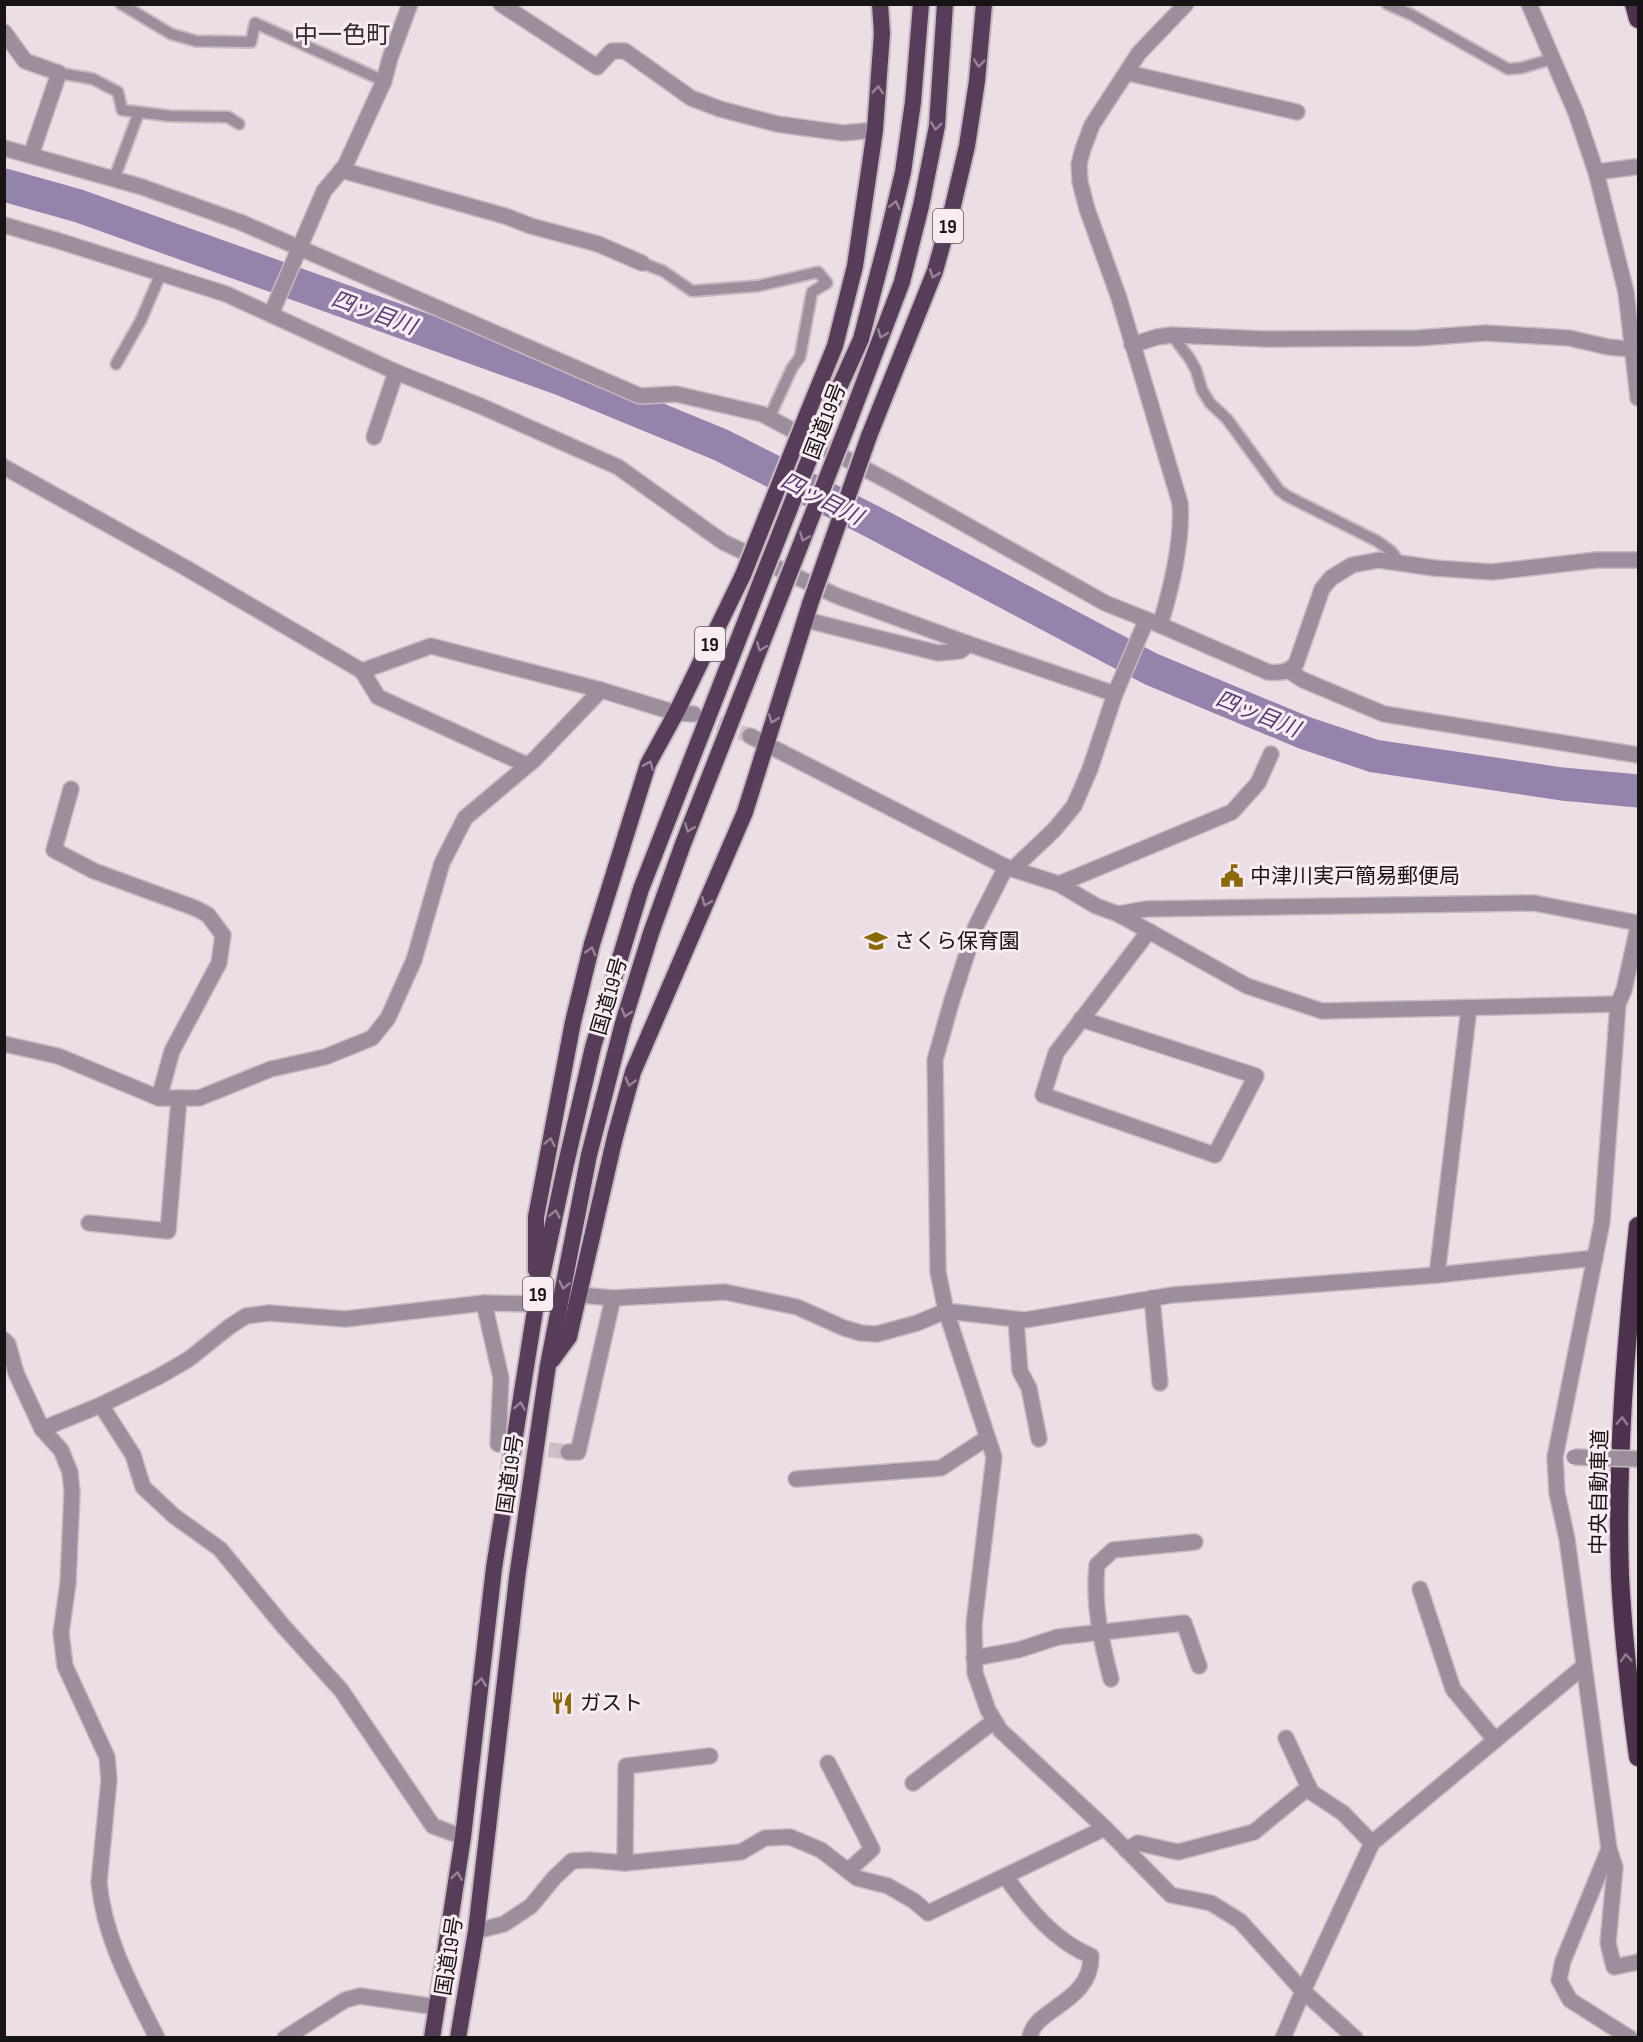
<svg xmlns="http://www.w3.org/2000/svg" width="1643" height="2042" viewBox="0 0 1643 2042" font-family="'Sofia Sans Condensed','Noto Sans JP',sans-serif">
<style>
.lines{fill:none;stroke-linecap:round;stroke-linejoin:round}
.river{stroke:#9483ab;stroke-width:33}
.minor-tunnel{stroke:#cbc0c6;stroke-width:15;stroke-dasharray:15 8;stroke-linecap:butt}
.service-casing{stroke:#c5bac0;stroke-width:14}
.minor-casing{stroke:#c5bac0;stroke-width:18}
.trunk-casing{stroke:#c5bac0;stroke-width:20}
.motorway-casing{stroke:#c5bac0;stroke-width:21}
.service{stroke:#9c8e9d;stroke-width:10}
.minor{stroke:#9c8e9d;stroke-width:15}
.trunk{stroke:#583d5a;stroke-width:16}
.motorway{stroke:#4d314f;stroke-width:18}
.minor-bridge-casing{stroke:#c5bac0;stroke-width:18;stroke-linecap:butt}
.trunk-bridge-casing{stroke:#c5bac0;stroke-width:20;stroke-linecap:butt}
.minor-bridge{stroke:#9c8e9d;stroke-width:15}
.trunk-bridge{stroke:#583d5a;stroke-width:16}
.oneway{stroke:#988397}
.oneway2{stroke:#917b90}
.labels{text-anchor:middle;stroke-width:6;stroke-linejoin:round;paint-order:stroke}
.shield{fill:#f8ebf2;stroke:#5b5458;stroke-width:1.5}
.shield-label{font-size:20px;font-weight:bold;fill:#181416}
.street-label{font-size:21px;fill:#181416;stroke:#f8ebf2}
.poi-label{font-size:21px;fill:#181416;stroke:#f8ebf2;text-anchor:start}
.water-label{font-size:22px;font-style:italic;fill:#553b72;stroke:#f8ebf2}
.quarter-label{font-size:24px;fill:#342a2f;stroke:#f8ebf2}
</style>
<rect width="100%" height="100%" fill="#ebdee5"/>
<g class="lines">
<!-- river -->
<path class="river" d="M4 185 79 206 561 379 721 445 875 523 1151 669 1305 733 1374 756 1562 784 1638 791"/>
<!-- minor-tunnel -->
<g class="minor-tunnel">
<path d="M697 715 750 736"/>
<path d="M503 1444 568 1452"/>
</g>
<!-- service casing -->
<g class="service-casing">
<g id="service">
<path d="M121 4 171 34 196 41 251 42 255 23 384 81"/>
<path d="M1387 4 1412 15 1508 69 1521 68 1552 59"/>
<path d="M59 73 93 79 118 92 122 110 170 116 228 117 239 124"/>
<path d="M114 179 139 112"/>
<path d="M642 263 663 271 692 291 758 286 818 272 827 283 812 292 800 357 792 368 769 418"/>
<path d="M1172 335 1190 359 1196 370 1202 390 1210 403 1227 419 1279 490 1287 496 1377 541 1391 551 1395 556V561"/>
<path d="M116 364 141 320 161 273"/>
</g>
</g>
<!-- minor casing -->
<g class="minor-casing">
<g id="minor">
<path d="M501 4 597 67 612 51H625L691 98 720 109 777 124 843 133 875 130"/>
<path d="M1529 4 1576 113 1596 172 1626 292 1638 398"/>
<path d="M4 32 25 61 59 73 31 155"/>
<path d="M1128 73 1297 112"/>
<path d="M4 148 142 187 240 222 640 396 676 394 762 414 897 486 1105 603 1160 625 1268 672C1280 673 1287 673 1296 664L1322 589 1331 578 1352 565 1379 560 1434 568 1492 572 1597 560H1638"/>
<path d="M341 170 505 216 531 226 598 244 642 263"/>
<path d="M1596 172 1635 167"/>
<path d="M4 225 59 241 226 294 396 372 483 407 618 467 723 542 837 596 969 644 1115 694"/>
<path d="M271 314 324 191 345 166 384 81 390 58 410 4"/>
<path d="M1132 345 1157 337 1172 335 1266 339 1418 338 1486 333 1569 338 1608 347 1631 349"/>
<path d="M374 437 396 372"/>
<path d="M4 467 186 568 362 671 431 646 601 690 676 713 694 714"/>
<path d="M806 620 938 653 960 651 969 644"/>
<path d="M1160 625C1171 590 1183 539 1180 503L1119 298 1087 209 1080 182 1079 164 1083 149 1092 125 1139 53 1186 4"/>
<path d="M362 671 378 697 527 765"/>
<path d="M1289 671 1303 680 1384 714 1638 755"/>
<path d="M750 736 1006 867 1059 884 1096 906 1118 914 1146 909 1534 903 1638 923"/>
<path d="M71 789 54 850 94 871 195 908 208 915 223 935 219 963 172 1051 159 1098"/>
<path d="M1006 867 976 926 952 1000 935 1060 938 1272 946 1311 994 1457 974 1624 975 1673 988 1710 1000 1730 1105 1828 1171 1895 1211 1903 1240 1921 1303 1991 1355 2038"/>
<path d="M1013 869 1054 830 1074 806 1090 769 1115 694 1146 621"/>
<path d="M1059 884 1232 812 1258 783 1271 754"/>
<path d="M1118 914 1247 986 1322 1011 1618 1004"/>
<path d="M1081 1019 1256 1076 1215 1155 1043 1095 1056 1053 1149 931"/>
<path d="M4 1044 58 1056 159 1098H199L271 1069 325 1057 372 1038 388 1018 414 960 442 863 465 818 535 759 601 690"/>
<path d="M89 1223 168 1231 179 1098"/>
<path d="M1437 1275 1469 1008"/>
<path d="M579 1295 613 1298 725 1292 797 1307 844 1328 861 1333 877 1334 917 1323 946 1311 1025 1320 1172 1295 1437 1275 1595 1258"/>
<path d="M1152 1298 1160 1383"/>
<path d="M484 1303 501 1378 498 1444"/>
<path d="M1016 1320 1020 1371 1029 1388 1039 1439"/>
<path d="M4 1340 8 1344 16 1373 42 1429 61 1450 70 1472 72 1492 68 1583 61 1633 65 1666 107 1757 109 1780 99 1882C104 1938 132 1988 157 2038"/>
<path d="M101 1405 133 1455 143 1487 174 1516 220 1549 284 1627 341 1690 433 1826 463 1837"/>
<path d="M42 1429 101 1405 158 1377 189 1359 229 1327 246 1316 269 1313 345 1319 484 1303 536 1304"/>
<path d="M568 1452H578L613 1298"/>
<path d="M796 1479 941 1468 987 1438"/>
<path d="M1420 1589 1453 1689 1495 1740"/>
<path d="M974 1658 1018 1650 1058 1637 1184 1623 1199 1666"/>
<path d="M1111 1679C1101 1641 1093 1605 1097 1565L1113 1550 1195 1542"/>
<path d="M1286 1738 1311 1792 1343 1813 1372 1843"/>
<path d="M828 1763 872 1849 848 1871"/>
<path d="M913 1783 994 1721"/>
<path d="M1609 1849 1615 1867 1608 1943 1614 1967 1638 1962"/>
<path d="M1126 1850 1138 1843 1178 1852 1254 1832 1309 1787"/>
<path d="M625 1863 626 1766 710 1756"/>
<path d="M1005 1876C1028 1908 1054 1941 1091 1956 1092 2003 1032 2009 1030 2038"/>
<path d="M476 1931 504 1924 531 1906 554 1878 572 1861 589 1860 625 1863 741 1852 765 1838 790 1837 821 1850 857 1878 888 1886 914 1901 928 1913 1105 1828"/>
<path d="M285 2038 345 2000 360 1996 437 2007"/>
<path d="M1283 2038 1303 1991 1372 1843 1584 1666"/>
<path d="M1630 2038 1570 2000 1559 1980 1563 1961 1609 1849 1567 1539 1557 1493 1555 1457 1602 1222 1618 1004 1624 990 1638 927"/>
</g>
</g>
<!-- trunk casing -->
<g class="trunk-casing">
<g id="trunk">
<path d="M808 412 835 346 855 266 875 130 882 33 880 4"/>
<path d="M825 419 861 339 887 239 903 172 913 102 921 4"/>
<path d="M848 424 902 282 921 206 937 126 945 4"/>
<path d="M869 436 935 271 952 210 967 146 977 81 984 4"/>
<path d="M536 1270V1217L573 1022 592 944 648 764 676 713 743 575"/>
<path d="M552 1360 569 1337 615 1137 633 1072 745 812 810 604"/>
<path d="M432 2038 463 1837 494 1568 536 1304 565 1168 593 1047 641 889 762 579"/>
<path d="M458 2038 476 1931 517 1578 548 1365 589 1155 623 1023 651 933 683 844 782 592"/>
</g>
</g>
<!-- motorway casing -->
<g class="motorway-casing">
<g id="motorway">
<path d="M1634 4 1638 19"/>
<path d="M1638 1226C1626 1342 1616 1459 1620 1576 1623 1637 1630 1697 1638 1757"/>
</g>
</g>
<!-- service -->
<use href="#service" class="service"/>
<!-- minor -->
<use href="#minor" class="minor"/>
<!-- trunk -->
<use href="#trunk" class="trunk"/>
<!-- motorway -->
<use href="#motorway" class="motorway"/>
<!-- minor-bridge casing -->
<g class="minor-bridge-casing">
<path id="minor-bridge" d="M1574 1457 1638 1459"/>
</g>
<!-- trunk-bridge casing -->
<g class="trunk-bridge-casing">
<g id="trunk-bridge">
<path d="M743 575 808 412"/>
<path d="M762 579 825 419"/>
<path d="M782 592 848 424"/>
<path d="M810 604 869 436"/>
</g>
</g>
<!-- minor-bridge -->
<use href="#minor-bridge" class="minor-bridge"/>
<!-- trunk-bridge -->
<use href="#trunk-bridge" class="trunk-bridge"/>
</g>
<!-- one-way arrows -->
<defs><path id="oneway-chevron" d="M-2-3.5L2.5 0L-2 3.5" fill="none" stroke-width="1.6" stroke-linecap="round" stroke-linejoin="round" transform="scale(1.5)"/></defs>
<g class="oneway">
<use href="#oneway-chevron" transform="translate(979 63) rotate(96)"/>
<use href="#oneway-chevron" transform="translate(878 90) rotate(-86)"/>
<use href="#oneway-chevron" transform="translate(936 126) rotate(97)"/>
<use href="#oneway-chevron" transform="translate(895 205) rotate(-77)"/>
<use href="#oneway-chevron" transform="translate(934 274) rotate(109)"/>
<use href="#oneway-chevron" transform="translate(882 334) rotate(111)"/>
<use href="#oneway-chevron" transform="translate(804 537) rotate(112)"/>
<use href="#oneway-chevron" transform="translate(761 647) rotate(111)"/>
<use href="#oneway-chevron" transform="translate(773 719) rotate(109)"/>
<use href="#oneway-chevron" transform="translate(649 765) rotate(-67)"/>
<use href="#oneway-chevron" transform="translate(689 828) rotate(111)"/>
<use href="#oneway-chevron" transform="translate(706 902) rotate(113)"/>
<use href="#oneway-chevron" transform="translate(591 951) rotate(-75)"/>
<use href="#oneway-chevron" transform="translate(626 1013) rotate(107)"/>
<use href="#oneway-chevron" transform="translate(630 1082) rotate(106)"/>
<use href="#oneway-chevron" transform="translate(550 1142) rotate(-79)"/>
<use href="#oneway-chevron" transform="translate(555 1214) rotate(-78)"/>
<use href="#oneway-chevron" transform="translate(564 1285) rotate(102)"/>
<use href="#oneway-chevron" transform="translate(520 1406) rotate(-81)"/>
<use href="#oneway-chevron" transform="translate(481 1682) rotate(-83)"/>
<use href="#oneway-chevron" transform="translate(457 1876) rotate(-81)"/>
</g>
<g class="oneway2">
<use href="#oneway-chevron" transform="translate(1622 1421) rotate(-88)"/>
<use href="#oneway-chevron" transform="translate(1626 1658) rotate(-94)"/>
</g>
<!-- icons -->
<defs>
<g id="civic-bare" transform="scale(1.8)"><path d="M-.6-6.5H3V-4.5H.6V-3L4-1V1h2V6H-6V1h2V-1L-.6-3ZM-1.2 2.5V6h2.4V2.5Z" fill="#8b6908" stroke="#f8ebf2" stroke-width="2.5" paint-order="stroke"/></g>
<g id="school-bare" transform="scale(1.8)"><path d="M0-5L7-2L0 1L-7-2ZM-4 1L0 2.5L4 1V4Q0 6-4 4Z" fill="#8b6908" stroke="#f8ebf2" stroke-width="2.5" paint-order="stroke"/></g>
<g id="restaurant-bare" transform="scale(1.8)"><path d="M-5-6h1v4h1v-4h1v4h1v-4h1v5L-1.5 .5V6h-2V.5L-5-1ZM5-6V6H3V1.5H1.5Q1.5-4 5-6Z" fill="#8b6908" stroke="#f8ebf2" stroke-width="2.5" paint-order="stroke"/></g>
</defs>
<g fill-rule="evenodd">
<use href="#civic-bare" x="1232" y="876"/>
<use href="#school-bare" x="876" y="941"/>
<use href="#restaurant-bare" x="562" y="1703"/>
</g>
<g class="labels">
<!-- shield labels -->
<g class="shield">
<rect x="933" y="209" width="30" height="34" rx="4.5"/>
<rect x="695" y="627" width="30" height="34" rx="4.5"/>
<rect x="523" y="1277" width="30" height="34" rx="4.5"/>
</g>
<g class="shield-label">
<text x="948" y="233">19</text>
<text x="710" y="651">19</text>
<text x="538" y="1301">19</text>
</g>
<!-- street labels -->
<g class="street-label">
<text transform="translate(825 421) rotate(-69)" y="7">国道19号</text>
<text transform="translate(609 996) rotate(-74)" y="7">国道19号</text>
<text transform="translate(510 1474) rotate(-82)" y="7">国道19号</text>
<text transform="translate(1599 1492) rotate(-89)" y="7">中央自動車道</text>
<text transform="translate(449 1956) rotate(-81)" y="7">国道19号</text>
</g>
<!-- poi labels -->
<g class="poi-label">
<text x="1250" y="883">中津川実戸簡易郵便局</text>
<text x="894" y="948">さくら保育園</text>
<text x="580" y="1710">ガスト</text>
</g>
<!-- water labels -->
<g class="water-label">
<text transform="translate(374 312) rotate(20)" y="8">四ッ目川</text>
<text transform="translate(822 498) rotate(27)" y="8">四ッ目川</text>
<text transform="translate(1258 713) rotate(22)" y="8">四ッ目川</text>
</g>
<!-- quarter labels -->
<g class="quarter-label">
<text x="342" y="43">中一色町</text>
</g>
</g>
<!-- border -->
<rect width="1643" height="2042" fill="none" stroke="#181416" stroke-width="12"/>
</svg>
